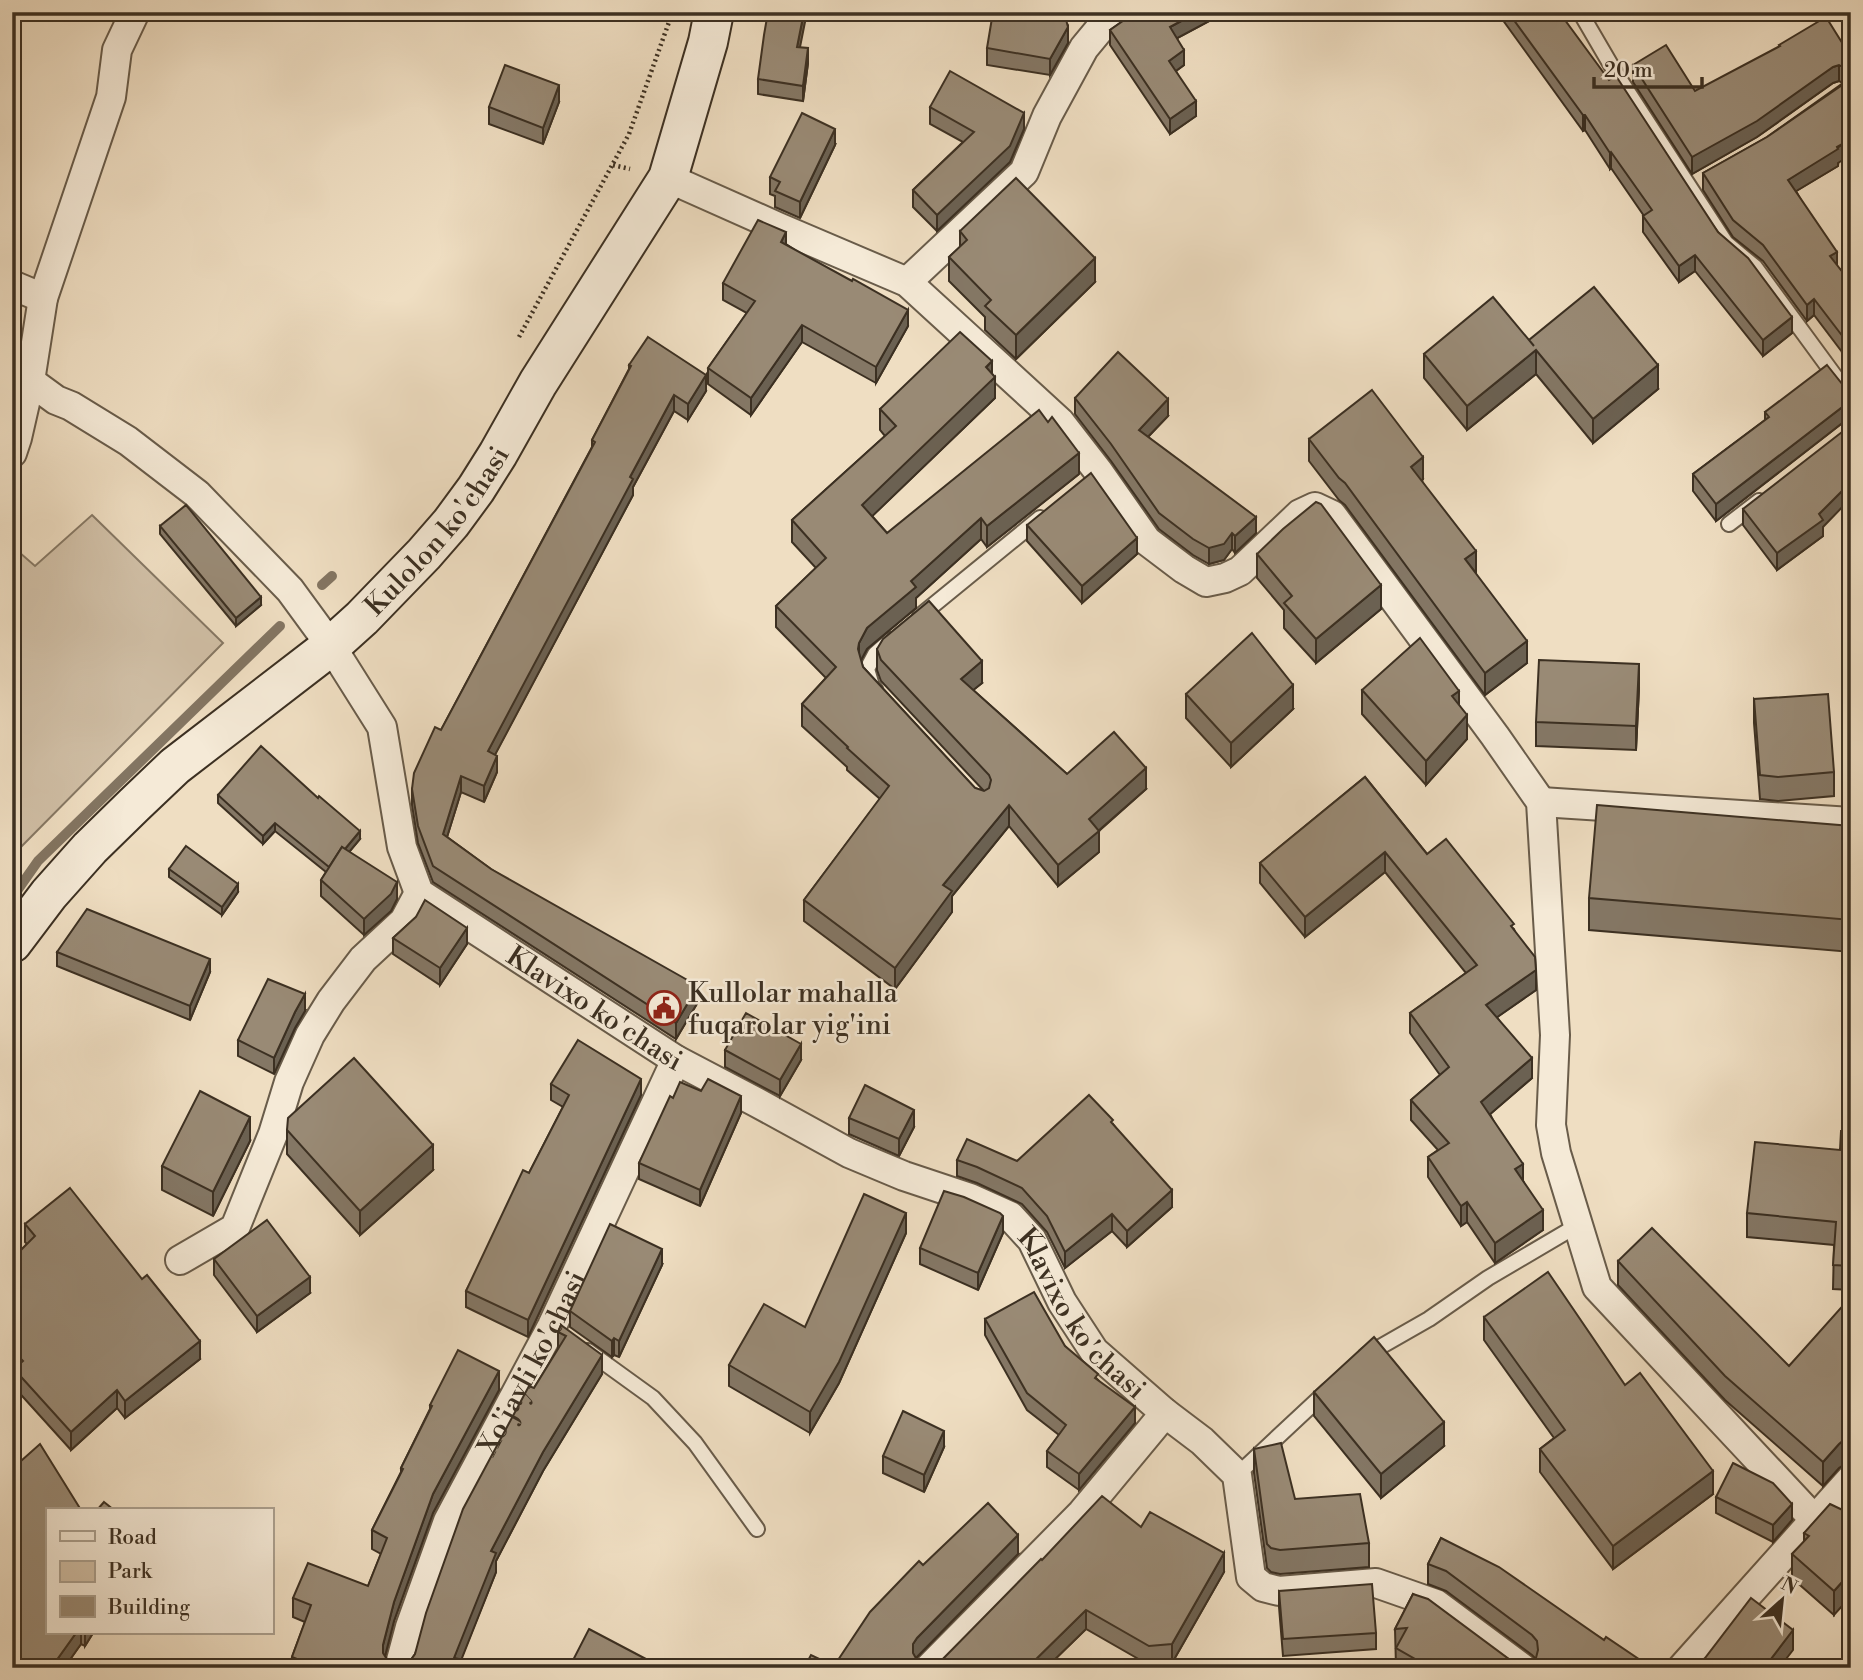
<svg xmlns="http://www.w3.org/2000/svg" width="1863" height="1680" viewBox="0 0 1863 1680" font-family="'Libre Bodoni',serif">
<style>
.green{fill:#d1c0a7;stroke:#867864;stroke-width:2}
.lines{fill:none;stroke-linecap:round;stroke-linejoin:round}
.stream{stroke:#837562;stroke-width:10}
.service-casing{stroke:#695c4a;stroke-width:18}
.minor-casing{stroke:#695c4a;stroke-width:32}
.secondary-casing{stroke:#3c3022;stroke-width:42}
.path{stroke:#3c3022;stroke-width:4.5;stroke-dasharray:2 3.5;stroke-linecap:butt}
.service{stroke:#f5ead7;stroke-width:14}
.minor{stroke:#f5ead7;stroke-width:28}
.secondary{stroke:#f5ead7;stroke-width:38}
.wall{fill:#847765;stroke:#3c3022;stroke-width:2}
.shaded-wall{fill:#6b6152;stroke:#3c3022;stroke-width:2}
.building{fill:#998a75;stroke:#3c3022;stroke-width:2}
.labels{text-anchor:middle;stroke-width:5;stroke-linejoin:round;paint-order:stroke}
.street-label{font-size:28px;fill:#3c3022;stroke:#f5ead7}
.poi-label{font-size:28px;fill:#3c3022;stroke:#f5ead7;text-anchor:start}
</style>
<rect width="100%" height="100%" fill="#efdec2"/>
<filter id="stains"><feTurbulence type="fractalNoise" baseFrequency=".00286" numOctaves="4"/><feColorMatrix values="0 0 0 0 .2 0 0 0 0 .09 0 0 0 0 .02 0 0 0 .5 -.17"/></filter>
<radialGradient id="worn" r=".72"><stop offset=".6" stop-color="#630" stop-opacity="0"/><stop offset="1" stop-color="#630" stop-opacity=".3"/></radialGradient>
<!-- green -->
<path class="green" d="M92 515 223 643 12 856V546L35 566Z"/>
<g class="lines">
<!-- stream -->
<g class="stream">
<path d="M322 585 332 576"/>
<path d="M12 898 38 861 280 626"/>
</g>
<!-- service casing -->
<g class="service-casing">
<g id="service">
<path d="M1580 12 1615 72 1726 243 1755 267 1851 398"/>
<path d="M1729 524 1759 501"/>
<path d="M920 616 1040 518"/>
<path d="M875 689 872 686 867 669 875 654 891 640"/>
<path d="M588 1351 653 1398 695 1443 757 1529"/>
<path d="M1366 1355 1429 1319 1488 1278 1578 1225"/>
<path d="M1237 1475 1328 1390"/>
</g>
</g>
<!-- minor casing -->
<g class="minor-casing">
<g id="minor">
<path d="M668 178 778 227 907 282 1060 422 1098 471 1147 541 1184 569 1206 582 1225 578 1240 571 1300 514 1315 507 1332 515 1495 736 1541 802 1555 1035 1551 1125 1556 1153 1597 1287 1814 1519"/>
<path d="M907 282 1024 172 1047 116 1084 48 1103 25 1125 12"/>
<path d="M12 285 43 298"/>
<path id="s1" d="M30 381 56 400 71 406 128 441 197 494 290 590 331 646 382 727 402 847 419 893 676 1060 756 1102 849 1153 904 1176 970 1198 1010 1216 1032 1240 1062 1302 1094 1351 1165 1413 1202 1441 1237 1475 1251 1577 1263 1587 1279 1591 1376 1583 1436 1604 1522 1668"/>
<path d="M12 453 17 438 30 381 43 298 111 97 117 50 135 12"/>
<path d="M1541 802 1851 822"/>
<path d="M180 1260 235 1228 273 1134 289 1082 310 1035 331 1001 363 959 404 921 419 893"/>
<path id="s2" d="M399 1668 410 1627 448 1521 552 1326 676 1060"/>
<path d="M929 1668 1082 1513 1165 1413"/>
<path d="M1682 1668 1851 1479"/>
</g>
</g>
<!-- secondary casing -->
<g class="secondary-casing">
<g id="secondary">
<path id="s3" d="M12 943 49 894 90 848 134 805 175 766 331 646 362 618 424 554 451 523 476 489 498 454 538 383 668 178 708 42 714 12"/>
</g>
</g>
<!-- path -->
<g class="path">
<path d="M613 165 630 169"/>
<path d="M519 337 629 134 669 22 671 12"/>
</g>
<!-- service -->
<use href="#service" class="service"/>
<!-- minor -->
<use href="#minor" class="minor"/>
<!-- secondary -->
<use href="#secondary" class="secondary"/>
</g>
<!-- wall -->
<g class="wall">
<path d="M1133 12H1215V18L1177 38 1184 65 1176 71 1196 116 1170 134 1110 45V30L1133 14Z"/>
<path d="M1497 12H1553L1718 232 1792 333 1763 356 1695 271 1679 282 1643 232V216H1644L1611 168 1610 169 1585 130 1583 131Z"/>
<path d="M1068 43 1050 75 987 65V48Z"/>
<path d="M800 47 808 63 803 101 758 94V79Z"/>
<path d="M1851 57 1838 166 1796 191 1837 266 1851 283V381L1842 369V352L1814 315 1807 321 1763 261 1733 237 1703 190V173L1767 137 1843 83 1839 81 1833 83 1757 137 1692 174 1633 82V65L1695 91Z"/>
<path d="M559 102 543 144 489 124V107Z"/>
<path d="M930 107 1024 129 1010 162 937 231 913 207V190L963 142 930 124Z"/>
<path d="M835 145 800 218 775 207V196L770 194V177Z"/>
<path d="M960 231 1095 282 1016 359 985 330V317L949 281V257L960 247Z"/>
<path d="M786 244 908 326 876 383 802 342 751 415 708 384V368L747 313 723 300V283Z"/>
<path d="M1529 340 1658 389 1593 443 1536 374 1467 430 1424 378V354Z"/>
<path d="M629 365 706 391 688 420 674 411 633 487V495L495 754 497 772 484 802 461 792 447 837 491 869 698 1002 676 1039 433 882 418 843 412 805V789L441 730 592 447V440L629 369Z"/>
<path d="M992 374 995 398 872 516 887 533 1079 474 987 547 981 539 916 598V608L867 649 861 660 863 667 975 788 984 791 881 681 877 670V649L982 683 973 690 1067 774 1146 789 1099 831V852L1058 886 1009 826 952 896V912L895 989 804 921V900L880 799 847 770V767L802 726V704L826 678 776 627V606L816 568 792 542V520L885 436 880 430V409Z"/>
<path d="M1847 390 1851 391V420L1845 421 1716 521 1693 491V474L1765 420V412Z"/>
<path d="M1075 398 1168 416 1148 437 1256 533 1235 553 1232 549 1224 560 1209 564 1193 555 1159 529 1111 461 1075 414Z"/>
<path d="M1309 439 1423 479 1422 481 1527 663 1485 695 1345 505 1339 500 1309 461Z"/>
<path d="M1743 509 1823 527V536L1777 570 1743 525Z"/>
<path d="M1027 525 1137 554 1082 603 1027 541Z"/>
<path d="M160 526 261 605 236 626 160 534Z"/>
<path d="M1257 554 1381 609 1316 663 1284 628V610L1257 578Z"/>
<path d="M1639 688 1636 750 1536 746V722Z"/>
<path d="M1362 690 1459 705 1467 739 1426 785 1362 714Z"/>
<path d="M1186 694 1293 709 1231 767 1186 718Z"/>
<path d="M1754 699 1834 772V796L1778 801 1760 799 1754 723Z"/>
<path d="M1365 777 1427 854 1514 929 1536 990 1497 1017 1532 1078 1490 1114 1523 1181 1543 1230 1495 1263 1467 1222 1461 1226 1428 1177V1157L1438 1150 1411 1120V1100L1440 1075 1410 1033V1013L1466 973 1385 872 1305 937 1260 883V863Z"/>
<path d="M218 795 360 839 349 852 397 899 391 911 364 935 321 896V880L326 872 275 831 263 844 218 803Z"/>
<path d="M1851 826V952L1589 930V898Z"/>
<path d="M169 869 238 892 222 915 169 877Z"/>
<path d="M416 917 467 944 440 985 393 954V938Z"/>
<path d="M57 952 210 972 190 1020 57 966Z"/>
<path d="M305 1011 295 1028 274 1074 238 1056V1040Z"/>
<path d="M725 1050 801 1060 780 1096 725 1067Z"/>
<path d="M551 1084 641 1095 528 1337 466 1307V1291L529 1173 563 1107 551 1100Z"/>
<path d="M673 1098 741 1113 700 1206 639 1179V1163Z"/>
<path d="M849 1118 914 1127 899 1156 849 1134Z"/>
<path d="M1113 1124 1172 1207 1127 1247 1112 1231 1065 1268 1047 1232 1022 1204 977 1183 957 1176V1160L1017 1161Z"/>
<path d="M287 1130 433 1170 360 1235 287 1154Z"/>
<path d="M1851 1132V1290L1833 1289 1834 1245 1747 1237V1213L1840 1150Z"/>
<path d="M250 1141 213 1216 162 1190V1166Z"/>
<path d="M25 1224 200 1359 125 1418 117 1408 71 1450 14 1387V1369L12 1367V1259L27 1244 25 1242Z"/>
<path d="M906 1233 839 1383 810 1433 729 1386V1365L805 1327Z"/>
<path d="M1003 1233 978 1290 920 1264V1248Z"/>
<path d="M214 1259 310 1293 257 1332 214 1275Z"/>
<path d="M1618 1261 1789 1366 1851 1304V1463L1845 1464 1839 1468 1823 1486 1725 1400 1618 1285Z"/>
<path d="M662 1265 619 1357 614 1355 612 1357 570 1327V1311Z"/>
<path d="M1484 1317 1625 1385 1713 1494 1613 1569 1540 1472V1449L1554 1438 1484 1340Z"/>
<path d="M985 1319 1065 1346 1098 1380 1135 1423 1079 1490 1047 1467V1451L1059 1435 1027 1410 985 1335Z"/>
<path d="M561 1325 602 1374 543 1471 496 1561V1572L461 1659 502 1668H292V1657L305 1622 293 1617V1598L368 1586 381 1554 372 1549V1530L401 1472V1468L430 1409V1405L499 1390 433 1513 394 1621 385 1656 388 1661 395 1665H404L410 1661 415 1654 534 1388 558 1349V1332Z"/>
<path d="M1314 1392 1444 1446 1381 1498 1314 1416Z"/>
<path d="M944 1447 924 1492 883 1473V1456Z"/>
<path d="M1254 1449 1295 1499 1369 1543V1567L1280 1574 1271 1572 1267 1568 1254 1473Z"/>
<path d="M1851 1480V1511L1847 1508V1484Z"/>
<path d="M1716 1497 1792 1520 1773 1542 1716 1513Z"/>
<path d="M1851 1514 1834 1615 1792 1578V1554L1804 1542V1533Z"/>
<path d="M1141 1527 1224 1572 1172 1663 1149 1665 1086 1629 1046 1668 834 1666 923 1565 1018 1554 916 1658 924 1665H933L941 1661 1042 1560Z"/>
<path d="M1441 1538 1604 1640 1652 1668 1396 1667 1395 1629 1413 1594 1513 1662 1521 1665 1529 1663 1535 1658 1532 1655 1446 1591 1428 1584V1564Z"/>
<path d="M1279 1591 1376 1633V1649L1283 1656 1279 1607Z"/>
<path d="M47 1633H93L85 1646 81 1644 64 1668H12Z"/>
</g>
<!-- shaded-wall -->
<g class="shaded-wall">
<path d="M804 12H807L797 62V47Z"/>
<path d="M1198 12H1215V18L1170 42V27Z"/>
<path d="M1068 27V43L1050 75V59Z"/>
<path d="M808 48V63L803 101V86Z"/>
<path d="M1184 50V65L1169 76V61Z"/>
<path d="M1839 65V81L1833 83 1757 137 1692 174V157L1833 67Z"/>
<path d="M559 85V102L543 144V128Z"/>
<path d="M1196 101V116L1170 134V119Z"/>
<path d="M1024 113V129L1010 162 937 231V215Z"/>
<path d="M1583 115H1585V130L1583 131Z"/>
<path d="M835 129V145L800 218V202Z"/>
<path d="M1851 139V155L1838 163V166L1788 196V180Z"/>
<path d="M1611 152V168L1610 169V153Z"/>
<path d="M786 232V248L781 242Z"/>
<path d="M1837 252V268L1830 256Z"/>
<path d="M1695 255V271L1679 282V266Z"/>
<path d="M1095 258V282L1016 359V335Z"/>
<path d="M1814 299V315L1807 321V305Z"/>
<path d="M908 310V326L876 383V367Z"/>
<path d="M1792 317V333L1763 356V340Z"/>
<path d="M802 325V342L751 415V398Z"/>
<path d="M1536 350V374L1467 430V406Z"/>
<path d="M992 361V380L995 377V398L862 526V505Z"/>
<path d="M1658 365V389L1593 443V419Z"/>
<path d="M706 375V391L688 420V404Z"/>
<path d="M674 395V411L633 487V495L488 768V751L630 477Z"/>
<path d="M1168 399V416L1139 446V430Z"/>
<path d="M1850 403V419L1845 421 1716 521V504L1845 405Z"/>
<path d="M1079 453V474L987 547V526Z"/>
<path d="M1423 457V479L1411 489V467Z"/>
<path d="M1851 482V498L1823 527V536L1777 570V553L1819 514Z"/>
<path d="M1256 517V533L1235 553V536Z"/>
<path d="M981 518V539L916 598V608L867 649 859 664V643L867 628 911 581Z"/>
<path d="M1232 533V549L1224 560 1209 564V548Z"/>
<path d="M1137 538V554L1082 603V586Z"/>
<path d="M1476 551V573L1465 559Z"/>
<path d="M1381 585V609L1316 663V639Z"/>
<path d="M261 597V605L236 626V618Z"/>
<path d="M1527 641V663L1485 695V673Z"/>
<path d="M982 661V683L961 700V679Z"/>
<path d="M1639 664V688L1636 750V726Z"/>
<path d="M1293 685V709L1231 767V743Z"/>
<path d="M1459 691V715L1452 696Z"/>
<path d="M1467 715V739L1426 785V761Z"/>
<path d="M497 756V772L484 802V786Z"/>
<path d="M1146 768V789L1097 832 1099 831V852L1058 886V865L1089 819Z"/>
<path d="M461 776V792L443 850V834Z"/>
<path d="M1009 805V826L952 896V912L895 989V968L943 885Z"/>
<path d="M275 823V831L263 844V836Z"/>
<path d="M360 831V839L330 875V867Z"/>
<path d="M1385 852V872L1305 937V917Z"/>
<path d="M397 882V899L391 911 364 935V919Z"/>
<path d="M238 884V892L222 915V907Z"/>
<path d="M467 928V944L440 985V968Z"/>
<path d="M210 959V972L190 1020V1006Z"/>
<path d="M1536 970V990L1486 1025V1005Z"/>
<path d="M698 986V1002L676 1039V1023Z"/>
<path d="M305 994V1011L295 1028 274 1074V1058L295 1012Z"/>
<path d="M801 1044V1060L780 1096V1080Z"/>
<path d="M1532 1058V1078L1481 1122V1102Z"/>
<path d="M641 1079V1095L528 1337V1320Z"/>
<path d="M741 1096V1113L700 1206V1190Z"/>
<path d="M914 1110V1127L899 1156V1139Z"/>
<path d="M250 1117V1141L213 1216V1192Z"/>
<path d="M433 1145V1170L360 1235V1211Z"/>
<path d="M1523 1164V1183L1515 1169Z"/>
<path d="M1172 1190V1207L1127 1247V1231Z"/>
<path d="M1467 1202V1222L1461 1226V1206Z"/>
<path d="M1543 1210V1230L1495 1263V1243Z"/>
<path d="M906 1213V1233L839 1383 810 1433V1412Z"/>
<path d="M1112 1214V1231L1065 1268V1252Z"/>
<path d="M1003 1216V1233L978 1290V1273Z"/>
<path d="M662 1249V1265L619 1357V1341Z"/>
<path d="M310 1277V1293L257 1332V1316Z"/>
<path d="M614 1338V1355L612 1357V1341Z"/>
<path d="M200 1341V1359L125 1418V1401Z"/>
<path d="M602 1355V1374L543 1471 496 1561V1572L458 1668 454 1658 491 1551 543 1452Z"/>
<path d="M499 1371V1390L433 1513 394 1621 383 1664V1645L394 1602 433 1494Z"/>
<path d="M117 1390V1408L71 1450V1432Z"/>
<path d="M1135 1407V1423L1079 1490V1474Z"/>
<path d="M1444 1422V1446L1381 1498V1474Z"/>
<path d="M944 1431V1447L924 1492V1475Z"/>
<path d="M1845 1439V1464L1839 1468 1823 1486V1462L1839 1444Z"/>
<path d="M1713 1471V1494L1613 1569V1546Z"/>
<path d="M1792 1504V1520L1773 1542V1525Z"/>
<path d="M1018 1535V1554L917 1657 913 1663V1644L917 1638Z"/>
<path d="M1224 1553V1572L1172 1663V1644Z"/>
<path d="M1851 1572V1596L1834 1615V1591Z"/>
<path d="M1086 1610V1629L1046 1668H1027Z"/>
<path d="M1793 1630V1650L1779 1668H1764Z"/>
<path d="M76 1633H81V1644L64 1668H51Z"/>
<path d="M85 1633H93L85 1646Z"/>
</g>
<!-- building -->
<g class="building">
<path d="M768 12H804L797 47 808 48 803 86 758 79 764 35Z"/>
<path d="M993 12H1064L1068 27 1050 59 987 48Z"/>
<path d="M1133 12H1198L1170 27 1184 50 1169 61 1196 101 1170 119 1110 30 1134 13Z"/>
<path d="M1508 12H1553V14L1554 12H1559L1609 80 1616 76 1718 232 1748 258 1792 317 1763 340 1695 255 1679 266 1643 216 1652 210 1611 152 1610 153 1585 115H1583Z"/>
<path d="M1826 17 1851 57V139L1837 147 1838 149 1788 180 1837 252 1830 256 1851 283V365L1842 353 1850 346 1814 299 1807 305 1763 245 1733 220 1703 173 1767 137 1845 83 1849 75 1846 69 1839 65 1833 67 1757 121 1692 157 1633 65 1666 45 1695 91 1780 46 1779 45Z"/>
<path d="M505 65 559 85 543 128 489 107Z"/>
<path d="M950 71 1024 113 1010 146 937 215 913 190 974 132 930 107Z"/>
<path d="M802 113 835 129 800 202 775 191 780 182 770 177Z"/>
<path d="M1016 178 1095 258 1016 335 985 306 991 300 949 257 967 240 960 231Z"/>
<path d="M758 220 786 232 781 242 852 281 853 279 908 310 876 367 802 325 751 398 708 368 755 301 723 283Z"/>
<path d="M1594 287 1658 365 1593 419 1536 350 1467 406 1424 354 1493 297 1534 346 1529 340Z"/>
<path d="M960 332 992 361 986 367 995 377 862 505 887 533 1039 410 1048 422 1052 417 1079 453 987 526 981 518 911 581 916 587 867 628 859 643 858 649 863 667 975 788 984 791 989 788 991 780 989 775 881 660 877 649 883 639 929 601 982 661 961 679 1067 774 1114 732 1146 768 1089 819 1099 831 1058 865 1009 805 943 885 952 891 895 968 804 900 889 786 847 748 848 747 802 704 836 667 776 606 826 558 792 520 896 426 880 409Z"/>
<path d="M648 337 706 375 688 404 674 395 630 477 633 479 488 751 497 756 484 786 461 776 443 834 491 869 698 986 676 1023 433 866 418 826 412 789 414 773 435 727 441 730 595 442 592 440 631 366 629 365Z"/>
<path d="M1118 352 1168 399 1139 430 1256 517 1235 536 1232 533 1224 544 1209 548 1193 539 1159 513 1111 444 1075 398Z"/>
<path d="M1827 365 1847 390 1851 391V403L1845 405 1716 504 1693 474 1769 417 1765 412Z"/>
<path d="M1372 390 1423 457 1411 467 1476 551 1465 559 1527 641 1485 673 1345 483 1339 478 1309 439Z"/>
<path d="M1851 425V482L1819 514 1823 520 1777 553 1743 509Z"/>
<path d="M1091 473 1137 538 1082 586 1027 525Z"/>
<path d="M1316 502 1321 504 1381 585 1316 639 1284 603 1292 596 1257 554 1283 529Z"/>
<path d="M186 505 261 597 236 618 160 526Z"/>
<path d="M1252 633 1293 685 1231 743 1186 694Z"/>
<path d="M1420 638 1459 691 1452 696 1467 715 1426 761 1362 690Z"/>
<path d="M1539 660 1639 664 1636 726 1536 722Z"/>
<path d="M1828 694 1834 772 1778 777 1760 775 1754 699Z"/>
<path d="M261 746 318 798 319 796 360 831 345 849 342 847 329 867 275 823 263 836 218 795Z"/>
<path d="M1365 777 1427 854 1446 839 1514 924 1511 926 1535 957 1536 970 1486 1005 1532 1058 1481 1102 1523 1164 1515 1169 1543 1210 1495 1243 1467 1202 1461 1206 1428 1157 1449 1143 1411 1100 1449 1067 1410 1013 1477 965 1385 852 1305 917 1260 863Z"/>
<path d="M1597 805 1851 826V920L1589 898Z"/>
<path d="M186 846 238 884 222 907 169 869Z"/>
<path d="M342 847 397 882 391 894 364 919 321 880Z"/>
<path d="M425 900 467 928 440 968 393 938 416 917Z"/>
<path d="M87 909 210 959 190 1006 57 952Z"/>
<path d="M268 979 305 994 295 1012 274 1058 238 1040Z"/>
<path d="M746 1013 801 1044 780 1080 725 1050Z"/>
<path d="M578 1040 641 1079 528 1320 466 1291 523 1170 529 1173 569 1095 551 1084Z"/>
<path d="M354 1058 433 1145 360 1211 287 1130 288 1118Z"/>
<path d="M708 1079 741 1096 700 1190 639 1163 670 1096 673 1098 680 1082 701 1091Z"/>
<path d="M865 1085 914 1110 899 1139 849 1118Z"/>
<path d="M200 1091 250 1117 213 1192 162 1166Z"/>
<path d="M1089 1095 1113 1120 1111 1122 1172 1190 1127 1231 1112 1214 1065 1252 1047 1216 1022 1188 977 1167 957 1160 967 1139 1017 1161Z"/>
<path d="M1841 1131 1851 1132V1266L1833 1265 1836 1222 1747 1213 1755 1142 1840 1150Z"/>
<path d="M70 1188 142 1279 147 1275 200 1341 125 1401 117 1390 71 1432 14 1369 23 1361 12 1350V1259L35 1236 25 1224Z"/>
<path d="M944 1191 964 1197 1000 1213 1003 1216 978 1273 920 1248Z"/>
<path d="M864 1194 906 1213 839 1362 810 1412 729 1365 764 1304 805 1327Z"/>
<path d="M267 1220 310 1277 257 1316 214 1259Z"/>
<path d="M610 1224 662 1249 619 1341 614 1338 612 1341 570 1311Z"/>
<path d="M1652 1228 1789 1366 1847 1301 1851 1304V1432L1850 1433 1851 1439H1845L1839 1444 1823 1462 1725 1376 1618 1261Z"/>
<path d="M1548 1272 1625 1385 1640 1373 1713 1471 1613 1546 1540 1449 1565 1430 1484 1317Z"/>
<path d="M1034 1292 1065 1346 1098 1374 1095 1378 1135 1407 1079 1474 1047 1451 1066 1425 1027 1393 985 1319Z"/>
<path d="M561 1325 602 1355 543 1452 491 1551 496 1553 454 1658 502 1668H319L292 1657 311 1605 293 1598 308 1563 368 1586 387 1538 372 1530 403 1469 401 1468 432 1406 430 1405 458 1350 499 1371 433 1494 394 1602 383 1645V1653L388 1661 395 1665H404L410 1661 415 1654 426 1613 463 1509 529 1386 534 1388 566 1336 558 1332Z"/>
<path d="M1374 1337 1444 1422 1381 1474 1314 1392Z"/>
<path d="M903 1411 944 1431 924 1475 883 1456Z"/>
<path d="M1281 1443 1295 1499 1360 1494 1369 1543 1280 1550 1271 1548 1267 1544 1254 1449Z"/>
<path d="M40 1444 81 1510H47V1633H76L51 1668H12V1469Z"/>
<path d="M1733 1463 1773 1483 1792 1504 1773 1525 1716 1497Z"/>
<path d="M1102 1496 1141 1527 1150 1512 1224 1553 1172 1644 1149 1646 1086 1610 1027 1668H804L811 1655 834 1666 870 1612 919 1561 923 1565 988 1503 1018 1535 917 1638 913 1644V1653L917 1660 924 1665H933L941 1661 1041 1559 1042 1560Z"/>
<path d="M104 1502 114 1510H97Z"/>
<path d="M1830 1504 1851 1514V1572L1834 1591 1792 1554 1809 1536 1804 1533Z"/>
<path d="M1441 1538 1499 1567 1604 1640 1606 1637 1652 1668H1431L1396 1648 1407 1628 1395 1629 1413 1594 1428 1599 1513 1662 1521 1665 1529 1663 1536 1658 1538 1650 1537 1641 1532 1635 1446 1571 1428 1564Z"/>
<path d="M1372 1584 1376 1633 1283 1639 1279 1591Z"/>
<path d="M1751 1598 1793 1630 1764 1668H1694L1705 1658Z"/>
<path d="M589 1629 663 1668H569Z"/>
</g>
<!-- icons -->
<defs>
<g id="civic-ring" transform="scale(1.75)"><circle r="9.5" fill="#f5ead7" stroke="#8f2418" stroke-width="1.5"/><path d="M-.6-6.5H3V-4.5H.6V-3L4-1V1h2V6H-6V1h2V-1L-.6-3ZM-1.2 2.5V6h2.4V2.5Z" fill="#8f2418"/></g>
</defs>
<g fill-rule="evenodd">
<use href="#civic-ring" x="664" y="1008"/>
</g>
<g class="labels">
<!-- street labels -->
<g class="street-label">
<text dy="10" stroke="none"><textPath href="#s3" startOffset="595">Kulolon ko'chasi</textPath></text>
<text dy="10" stroke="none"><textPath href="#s1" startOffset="882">Klavixo ko'chasi</textPath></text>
<text dy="10" stroke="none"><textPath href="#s1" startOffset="1470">Klavixo ko'chasi</textPath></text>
<text dy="10" stroke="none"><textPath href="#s2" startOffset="334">Xo'jayli ko'chasi</textPath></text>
</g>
<!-- poi labels -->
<g class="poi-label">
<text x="688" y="1002">Kullolar mahalla<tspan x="688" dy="32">fuqarolar yig'ini</tspan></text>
</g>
</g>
<!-- margin -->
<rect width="1863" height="1680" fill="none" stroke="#efdec2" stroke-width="42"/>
<rect x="14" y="14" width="1835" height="1652" fill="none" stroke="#3c3022" stroke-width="3.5"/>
<rect x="21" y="21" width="1821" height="1638" fill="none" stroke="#3c3022" stroke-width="2"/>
<!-- legend -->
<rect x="46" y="1508" width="228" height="126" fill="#f5ead7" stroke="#aba08f" stroke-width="2"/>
<rect x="60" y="1531" width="35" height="10" fill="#f5ead7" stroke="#aba08f" stroke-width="2"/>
<text x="108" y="1544" font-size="21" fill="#3c3022">Road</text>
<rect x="60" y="1561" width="35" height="21" fill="#d1c0a7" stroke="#aba08f" stroke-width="2"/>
<text x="108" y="1578" font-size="21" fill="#3c3022">Park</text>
<rect x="60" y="1596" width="35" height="21" fill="#998a75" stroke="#aba08f" stroke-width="2"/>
<text x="108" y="1614" font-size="21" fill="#3c3022">Building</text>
<!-- north arrow -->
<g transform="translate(1782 1600) rotate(27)" stroke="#f5ead7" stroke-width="5" paint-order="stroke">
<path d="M0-5L12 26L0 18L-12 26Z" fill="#3c3022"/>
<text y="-10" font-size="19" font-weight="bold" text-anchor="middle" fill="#3c3022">N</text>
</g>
<!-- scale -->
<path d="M1594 77v10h108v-10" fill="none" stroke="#3c3022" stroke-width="3.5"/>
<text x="1604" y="77" font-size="21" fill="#3c3022" stroke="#f5ead7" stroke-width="5" paint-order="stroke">20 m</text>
<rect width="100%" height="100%" filter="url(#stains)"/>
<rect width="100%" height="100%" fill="url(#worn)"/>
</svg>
